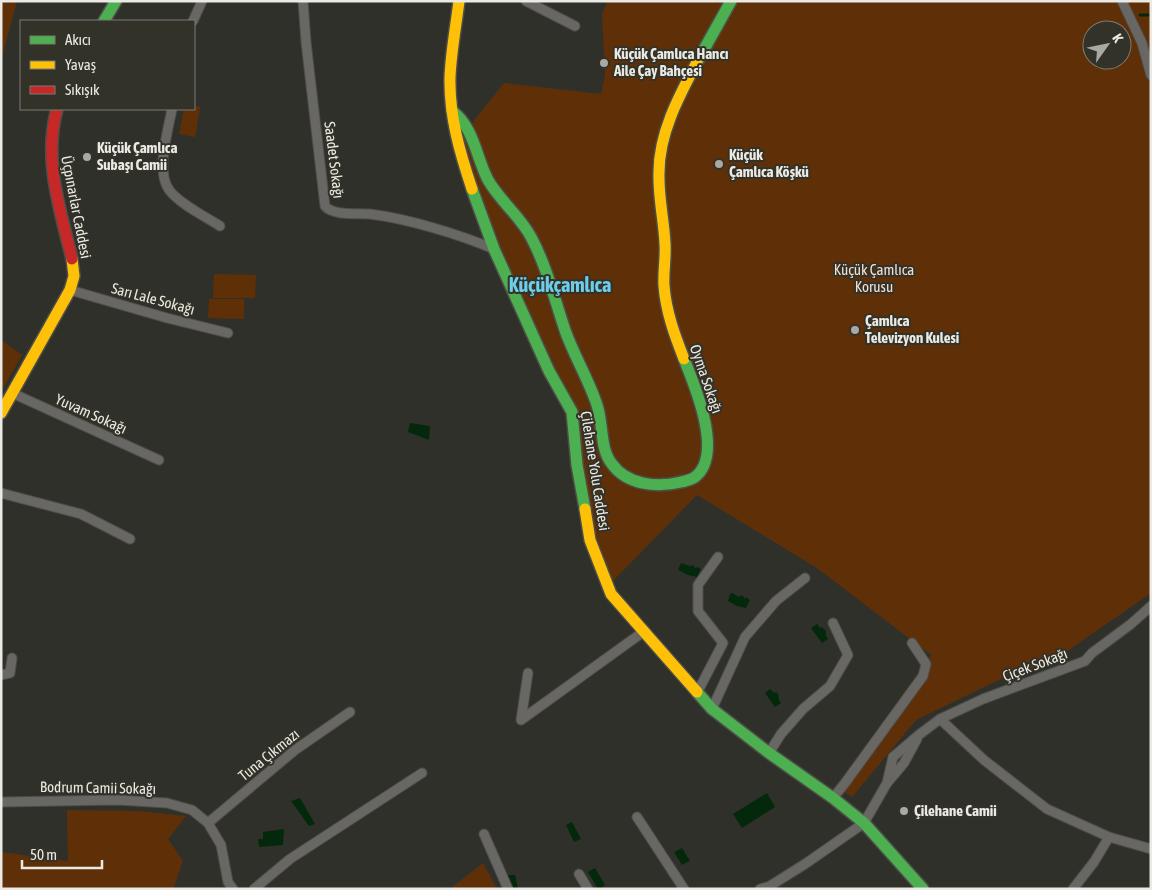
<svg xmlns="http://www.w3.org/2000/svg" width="1152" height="890" viewBox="0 0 1152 890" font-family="'Asap Condensed',sans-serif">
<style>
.green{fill:#5f3008;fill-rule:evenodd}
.water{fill:#04280b}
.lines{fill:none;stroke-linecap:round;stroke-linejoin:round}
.stream{stroke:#04280b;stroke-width:3}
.street-casing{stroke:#4e4e49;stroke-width:11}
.fast-casing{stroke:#4e4e49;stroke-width:14}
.slow-casing{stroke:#4e4e49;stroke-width:14}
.jam-casing{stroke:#4e4e49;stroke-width:14}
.street{stroke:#686763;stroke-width:9}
.fast{stroke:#4caf50;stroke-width:11}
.slow{stroke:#ffc107;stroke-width:11}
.jam{stroke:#c62828;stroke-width:11}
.poi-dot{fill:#a9a8a3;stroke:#333228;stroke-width:2}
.labels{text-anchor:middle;stroke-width:4;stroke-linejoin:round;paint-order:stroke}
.poi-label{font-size:15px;font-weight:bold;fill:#eae9e3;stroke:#333228;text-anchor:start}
.street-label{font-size:15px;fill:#eae9e3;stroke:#333228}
.park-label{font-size:15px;fill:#f4ded1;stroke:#333228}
.district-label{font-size:20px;font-weight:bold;fill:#6dceeb;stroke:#333228}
</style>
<rect width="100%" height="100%" fill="#30302b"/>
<!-- green -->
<g class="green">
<path d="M1 1H17L1 60Z"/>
<path d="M607 1H1151V593L1037 672 1013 673 916 720 852 797 837 787 931 655 817 568 697 495 612 582 585 502 577 408 550 367 487 221 461 137 504 83 601 94 605 75 602 15ZM1092 30H1122V60H1092Z"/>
<path d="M194 106 200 107 195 137 179 134 184 109H194Z"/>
<path d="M214 274 256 275 255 298H213Z"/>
<path d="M209 299H244V319L208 318Z"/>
<path d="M1 340 22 355 1 392Z"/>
<path d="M67 810 137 811 186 816 168 839 183 861 173 889H1V852L68 861Z"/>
<path d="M483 863 497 889H450Z"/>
</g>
<!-- water -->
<g class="water">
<path d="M410 423 430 426 429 440 408 432Z"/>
<path d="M681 563 690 566 693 565 695 568 697 567 701 569 697 577 688 575 678 570Z"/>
<path d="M732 593 739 597 742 595 745 599 746 597 750 600 746 608 737 606 728 601 730 594Z"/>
<path d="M817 624 820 628 822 627 826 631V636L828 639 822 643 811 628Z"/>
<path d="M770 689 773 692 778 693 779 700 781 703 775 707 765 693Z"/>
<path d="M767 793 775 807 742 828 733 814Z"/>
<path d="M300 798 315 824 309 826 291 801Z"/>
<path d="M572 822 581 839 574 842 566 825Z"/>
<path d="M284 829 283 845 259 847 258 839H263V832Z"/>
<path d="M682 848 690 861 682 865 674 852Z"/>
<path d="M595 868 605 885 600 889H598L588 872Z"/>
<path d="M507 875H515L518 889H512Z"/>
</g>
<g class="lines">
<!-- stream -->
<path class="stream" d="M1140 15H1151"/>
<!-- street casing -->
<g class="street-casing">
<g id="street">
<path d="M303 1 306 42 325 206C333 216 358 213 370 214 409 219 458 234 494 249"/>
<path d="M526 1 575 26"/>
<path d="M1122 1 1142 43 1151 75"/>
<path d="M193 21 202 1"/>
<path d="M172 109C168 131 155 173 170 191 180 204 206 217 220 226"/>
<path d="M70 290 167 318 228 333"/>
<path d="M12 393 159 460"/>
<path d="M1 493 81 514 130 539"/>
<path d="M528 673 521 720 643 632"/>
<path d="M1 675 10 673 12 658"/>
<path d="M697 693 723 643 698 611V585L718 557"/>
<path d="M712 709 745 637 776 601 805 578"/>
<path d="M940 719 984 760 1047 809 1109 837 1151 849"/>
<path d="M769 753 781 734 803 709 830 686 848 655 833 623"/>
<path d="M887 783 893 757 920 734 940 719 983 699 1085 661 1092 653 1131 624 1151 606"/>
<path d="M833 798 845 783 923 676 926 664 912 643"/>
<path d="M1 802 118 800 167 803 192 810 208 823 221 845 228 882 233 889"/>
<path d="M637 817 684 889"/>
<path d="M208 823 295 750 350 712"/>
<path d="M484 834 508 889"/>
<path d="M579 874 588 889"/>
<path d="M254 889 290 859 422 773"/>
<path d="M760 889 770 886 805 864 864 823 887 783 904 763 917 739"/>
<path d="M1073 889 1094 862 1109 837"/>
</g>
</g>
<!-- fast casing -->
<g class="fast-casing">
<g id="fast">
<path d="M104 21 116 1"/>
<path d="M697 62 731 1"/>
<path d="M452 111C474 127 476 157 488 180 500 201 520 216 531 237 547 267 555 301 566 333 575 357 588 379 596 402 604 422 599 448 612 464 627 485 657 488 681 482 685 481 691 480 695 477 724 455 695 386 684 359"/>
<path d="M472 189 494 249 549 371 572 412 577 465 585 509"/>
<path d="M697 692 712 709 769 753 833 798 864 823 923 889"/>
</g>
</g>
<!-- slow casing -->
<g class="slow-casing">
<g id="slow">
<path d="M459 1C456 26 451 52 450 77 449 116 460 153 472 189"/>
<path d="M684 359C675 336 666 312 664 286 663 272 666 258 665 244 664 220 658 197 659 172 659 133 679 96 697 62"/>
<path d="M1 413 70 290 74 276 72 259"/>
<path d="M585 509 590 540 611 594 697 692"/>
</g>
</g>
<!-- jam casing -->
<g class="jam-casing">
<path id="jam" d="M57 109C43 160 60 209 72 259"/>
</g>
<!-- street -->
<use href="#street" class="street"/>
<!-- fast -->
<use href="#fast" class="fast"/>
<!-- slow -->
<use href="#slow" class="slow"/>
<!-- jam -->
<use href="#jam" class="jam"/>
</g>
<!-- markers -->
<g class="poi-dot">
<circle cx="604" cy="63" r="5"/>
<circle cx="87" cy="157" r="5"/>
<circle cx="719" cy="164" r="5"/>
<circle cx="855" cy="330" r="5"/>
<circle cx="904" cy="811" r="5"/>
</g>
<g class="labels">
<!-- poi labels -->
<g class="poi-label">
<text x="614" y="59">Küçük Çamlıca Hancı<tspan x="614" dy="17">Aile Çay Bahçesi</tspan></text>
<text x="97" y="153">Küçük Çamlıca<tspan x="97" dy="17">Subaşı Camii</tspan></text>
<text x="729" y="160">Küçük<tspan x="729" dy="17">Çamlıca Köşkü</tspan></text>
<text x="865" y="326">Çamlıca<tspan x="865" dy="17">Televizyon Kulesi</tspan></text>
<text x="914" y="816">Çilehane Camii</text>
</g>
<!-- street labels -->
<g class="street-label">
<text transform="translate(334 160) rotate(83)" y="5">Saadet Sokağı</text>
<text transform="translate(76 207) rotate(79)" y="5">Üçpınarlar Caddesi</text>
<text transform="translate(153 299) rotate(15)" y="5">Sarı Lale Sokağı</text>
<text transform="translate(706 379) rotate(71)" y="5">Oyma Sokağı</text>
<text transform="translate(91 414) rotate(24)" y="5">Yuvam Sokağı</text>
<text transform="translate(595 471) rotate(81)" y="5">Çilehane Yolu Caddesi</text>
<text transform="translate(1035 665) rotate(-21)" y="5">Çiçek Sokağı</text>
<text transform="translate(269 755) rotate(-39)" y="5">Tuna Çıkmazı</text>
<text transform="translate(98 788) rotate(1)" y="5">Bodrum Camii Sokağı</text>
</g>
<!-- park labels -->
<g class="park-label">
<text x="874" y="275">Küçük Çamlıca<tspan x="874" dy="17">Korusu</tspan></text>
</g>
<!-- district labels -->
<g class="district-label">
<text x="560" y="292">Küçükçamlıca</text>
</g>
</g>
<!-- border -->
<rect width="1152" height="890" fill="none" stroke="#eae9e3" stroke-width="5"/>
<!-- legend -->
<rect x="20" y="20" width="175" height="90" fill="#333228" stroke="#7c7b73"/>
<rect x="30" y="36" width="25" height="8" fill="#4caf50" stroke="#7c7b73"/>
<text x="65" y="45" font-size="15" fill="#eae9e3">Akıcı</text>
<rect x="30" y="61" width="25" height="8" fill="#ffc107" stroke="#7c7b73"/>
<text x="65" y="70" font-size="15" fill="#eae9e3">Yavaş</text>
<rect x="30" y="86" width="25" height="8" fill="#c62828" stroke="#7c7b73"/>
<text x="65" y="95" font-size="15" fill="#eae9e3">Sıkışık</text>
<!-- north arrow -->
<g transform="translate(1107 45) rotate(57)"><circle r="24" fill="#333228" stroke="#7c7b73"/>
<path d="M0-4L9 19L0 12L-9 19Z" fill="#a9a8a3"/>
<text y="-8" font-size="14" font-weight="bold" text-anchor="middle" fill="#eae9e3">K</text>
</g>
<!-- scale -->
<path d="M22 860v8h80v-8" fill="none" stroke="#eae9e3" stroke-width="2.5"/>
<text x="30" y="860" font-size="15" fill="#eae9e3" stroke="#333228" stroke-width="4" paint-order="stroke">50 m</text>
</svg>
